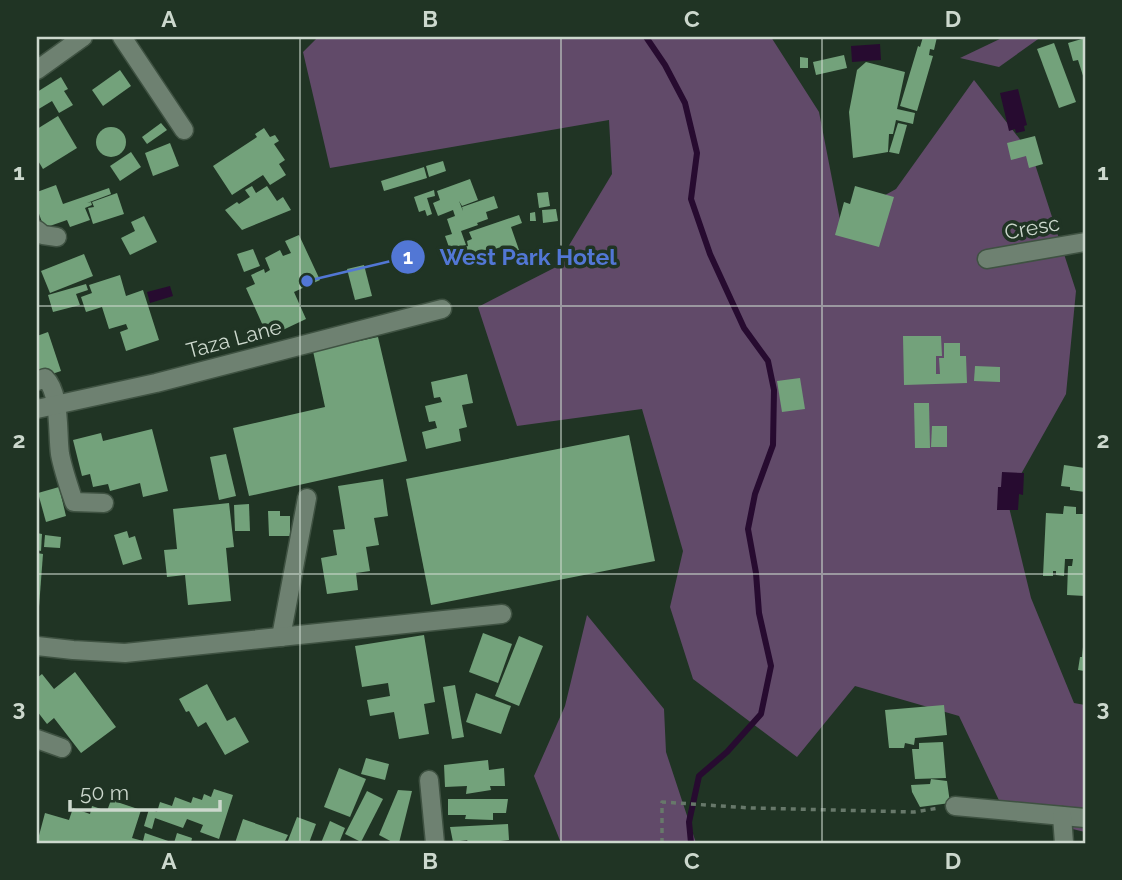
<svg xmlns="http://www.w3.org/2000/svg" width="1122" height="880" viewBox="0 0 1122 880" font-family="Raleway,sans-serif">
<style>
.green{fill:#614a69}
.water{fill:#270b30}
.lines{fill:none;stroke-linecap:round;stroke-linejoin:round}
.stream{stroke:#270b30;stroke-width:6}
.building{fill:#73a27b}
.minor-casing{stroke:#3f5242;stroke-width:21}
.path{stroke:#67786a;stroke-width:3.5;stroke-dasharray:5 5;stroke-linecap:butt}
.minor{stroke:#6e8171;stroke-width:18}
.grid{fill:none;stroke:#ccd8cd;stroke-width:2;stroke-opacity:0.55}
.labels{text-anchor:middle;stroke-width:7;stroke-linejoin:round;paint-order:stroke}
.street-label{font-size:21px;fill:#ccd8cd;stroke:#203424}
.leader{fill:none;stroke:#5277d5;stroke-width:2.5}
.callout-dot{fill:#5277d5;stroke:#203424;stroke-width:2.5}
.mark-label{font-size:21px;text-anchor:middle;font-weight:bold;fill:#fff}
.callout-label{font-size:23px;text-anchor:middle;font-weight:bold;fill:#5277d5;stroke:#203424;stroke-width:7;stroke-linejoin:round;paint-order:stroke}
.neatline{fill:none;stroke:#ccd8cd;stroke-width:2.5}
.grid-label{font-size:23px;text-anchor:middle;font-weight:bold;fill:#ccd8cd}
</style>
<rect width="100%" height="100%" fill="#203424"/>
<!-- green -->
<g class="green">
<path d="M318 37H771L819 112 840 220 896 189 974 80 1032 155 1076 291 1066 394 1007 499 1031 598 1074 703 1085 705V832L1005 813 959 716 855 686 797 757 693 679 670 607 683 551 642 409 517 426 478 307 556 267 612 174 609 120 330 168 303 52Z"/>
<path d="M1004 37H1041L999 67 960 58Z"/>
<path d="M587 615 664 709 666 752 696 843H561L534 776 565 706Z"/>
</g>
<!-- water -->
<g class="water">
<path d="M880 44 881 60 852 62 851 46Z"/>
<path d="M1018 89 1027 125 1024 126 1025 131 1016 133 1015 129 1009 131 1000 93Z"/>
<path d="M170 286 173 296 150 303 147 292Z"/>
<path d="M1002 472 1024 473 1023 495 1019 494 1018 510H997L998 487H1001Z"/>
</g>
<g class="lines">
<!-- stream -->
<path class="stream" d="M646 37 665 65 685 103 697 153 691 199 710 254 744 328 768 361 774 390 773 445 755 494 748 529 756 573 759 613 771 666 761 714 727 752 699 776 689 822 691 843"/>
</g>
<!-- building -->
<g class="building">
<path d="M923 37H937L934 50 930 49 929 55 933 56 917 111 900 106 918 46 920 47Z"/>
<path d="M1085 38V82L1078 60 1073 61 1068 43Z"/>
<path d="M1054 43 1076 102 1059 108 1037 49Z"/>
<path d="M844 55 847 68 816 75 813 62Z"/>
<path d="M800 57 808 58V68H800Z"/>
<path d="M866 62 905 72 897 109 915 113 913 124 896 120 893 134H889L888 152 853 158 849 112 857 70Z"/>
<path d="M120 70 131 86 103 106 92 90Z"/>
<path d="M61 77 68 89 64 91 73 105 59 113 52 101 37 110V92Z"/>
<path d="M58 116 77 148 43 169 37 159V129Z"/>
<path d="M161 123 167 130 147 144 142 137Z"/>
<path d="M898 123 907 125 899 154 889 152Z"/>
<circle cx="111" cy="142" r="15"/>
<path d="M264 128 270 137 275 135 279 141 274 144 285 160 279 164 286 175 270 185 263 175 232 195 213 166 257 137 255 134Z"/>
<path d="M1035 136 1043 164 1029 168 1026 156 1011 160 1007 143Z"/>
<path d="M170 143 179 166 153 176 145 153Z"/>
<path d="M131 152 141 167 120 181 110 166Z"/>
<path d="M443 161 446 171 429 177 426 166Z"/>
<path d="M424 167 427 178 384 191 381 181Z"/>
<path d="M470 179 478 200 462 206 459 201 463 211 462 207 494 196 498 208 486 212 488 219 477 223 478 225 461 231 466 245 450 250 445 236 452 234 447 219 455 216 453 210 438 216 433 203 440 200 437 191Z"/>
<path d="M56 185 63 204 109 188 111 194 87 203 91 202 92 205 85 208 90 220 70 227 67 220 44 228 37 208V192Z"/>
<path d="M252 186 256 193 267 186 277 201 283 197 291 210 242 230 225 210 237 202 239 204 250 197 245 190Z"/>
<path d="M855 186 894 197 879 247 835 235 844 202 850 204Z"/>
<path d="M434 190 435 196 427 198 432 214 427 216 425 210 419 212 414 197Z"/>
<path d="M548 192 550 206 539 208 537 193Z"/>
<path d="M117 193 124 214 93 224 88 208 94 207 92 202Z"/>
<path d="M556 209 558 221 543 223 542 210Z"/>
<path d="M535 212 536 221H530V213Z"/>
<path d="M519 215 522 223 511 227 519 250 504 255 501 247 460 260 456 250 468 246 467 241 472 239 469 232Z"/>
<path d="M144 216 157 242 130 255 121 238 135 231 131 222Z"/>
<path d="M299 235 320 280 294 292 306 319 268 337 246 288 255 284 251 275 264 269 265 273 270 270 265 258 280 250 283 256 291 253 285 241Z"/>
<path d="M253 249 260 266 244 272 237 254Z"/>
<path d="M84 254 93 276 50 293 41 271Z"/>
<path d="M364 265 372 296 355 300 347 269Z"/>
<path d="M120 275 126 296 143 290 159 340 126 351 120 332 128 329 126 324 109 329 102 307 86 312 81 297 92 293 89 285Z"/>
<path d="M86 284 88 290 76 294 80 305 53 312 48 295Z"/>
<path d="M48 332 61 371 37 379V336Z"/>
<path d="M903 336H941L942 356H936V374H940L939 358H944V343H960V356H966L967 383 904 385Z"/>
<path d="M378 337 407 461 249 496 233 428 325 407 313 351Z"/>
<path d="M975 366 1000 367V382L974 381Z"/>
<path d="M467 374 473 403 462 405 467 427 459 429 461 441 426 449 422 432 437 428 435 421 429 422 425 406 442 402 440 397 434 398 431 382Z"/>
<path d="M800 378 805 409 782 412 777 381Z"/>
<path d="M914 403H929L930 448H915Z"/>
<path d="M932 426H947V447H931Z"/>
<path d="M152 429 168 491 143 497 140 483 110 491 108 484 93 487 90 474 82 476 73 440 101 433 103 441Z"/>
<path d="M629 435 655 561 431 605 406 479Z"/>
<path d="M226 454 236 496 219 500 210 457Z"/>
<path d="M1064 465 1085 468V492L1070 490V487L1061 486Z"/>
<path d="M383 479 388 516 374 518 379 545 366 547 370 571 356 573 358 590 327 594 321 558 337 555 333 530 345 529 338 486Z"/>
<path d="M59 487 66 516 46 522 38 493Z"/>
<path d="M229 503 234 547 226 548 231 601 188 605 185 575 167 577 164 550 177 549 173 509Z"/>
<path d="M249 504 250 531H235L234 505Z"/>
<path d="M1064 506 1076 507V514H1085V596L1067 595 1068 566H1072L1073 559H1065L1064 576 1056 575V571H1053V576H1043L1046 513 1063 514Z"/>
<path d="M268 511H280V516H290V536H269Z"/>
<path d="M127 531 129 538 135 536 142 559 123 565 114 535Z"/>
<path d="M37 533 42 534 41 551 37 550Z"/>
<path d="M45 535 61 537 60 548 44 547Z"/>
<path d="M37 553 43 554 39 607H37Z"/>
<path d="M483 633 512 644 498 683 469 672Z"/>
<path d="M424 635 435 702 424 704 429 734 399 739 394 712 370 716 367 700 390 696 388 683 362 687 355 646Z"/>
<path d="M519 636 543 646 519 706 495 696Z"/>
<path d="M1083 647H1085V671L1078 670 1080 657H1082Z"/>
<path d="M75 672 116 727 81 753 54 718 47 724 37 711V678L42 674 54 689Z"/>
<path d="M207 684 227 721 235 717 249 742 225 755 206 722 198 727 189 711 186 712 179 699Z"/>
<path d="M455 685 464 737 452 739 443 687Z"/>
<path d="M476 693 511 706 501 734 466 722Z"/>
<path d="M944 705 947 735 915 738 914 745 905 743 904 748H889L885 710Z"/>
<path d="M943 742 946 778 915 779 912 749H919V743Z"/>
<path d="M366 758 389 764 385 780 361 774Z"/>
<path d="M488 760 489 770 504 768 505 786H490L491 790 466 794 467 786 445 787 444 765Z"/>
<path d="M339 768 366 779 350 817 324 807Z"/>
<path d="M931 779 947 781 950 803 920 807 912 792 911 785 930 784Z"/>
<path d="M214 789 233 795 219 839 200 832 203 825 187 819 183 828 155 818 152 829 144 826 149 809 157 812 160 802 172 806 175 797 191 803 193 797 202 800 204 794 211 797Z"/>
<path d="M398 790 412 791 399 843H394L379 835Z"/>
<path d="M367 791 383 799 361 842 345 834Z"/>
<path d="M448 799H508L506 813H493V820L465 819 466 815H448Z"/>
<path d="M111 800 141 810 132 838 143 841 145 833 174 843 177 833 192 838 191 843H37L45 813 69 820 73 808 90 814 92 806 107 811Z"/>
<path d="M297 817 316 824 309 843H287Z"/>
<path d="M243 819 288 835 284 843H235Z"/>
<path d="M330 821 345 828 339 843H321Z"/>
<path d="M508 824 509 840 492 842 493 843H469L467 840 453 842 450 827Z"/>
</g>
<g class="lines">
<!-- minor casing -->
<g class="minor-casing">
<g id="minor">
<path d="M122 37 184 130"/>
<path d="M37 70 83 37"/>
<path d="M37 230 43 235 57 237"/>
<path d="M987 259 1085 242"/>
<path d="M37 381 45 378C61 393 57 433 60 454 63 470 69 487 74 502L104 503"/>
<path d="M37 409 156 383 442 309"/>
<path d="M281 637 307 498"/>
<path d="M37 646 73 650 125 653 502 614"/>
<path d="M37 739 62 748"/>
<path d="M429 780 435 843"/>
<path d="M955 806 1085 818"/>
<path d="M1062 816 1064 843"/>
</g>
</g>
<!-- path -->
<path class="path" d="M662 843V802L751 808 914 812 939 808"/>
<!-- minor -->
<use href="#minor" class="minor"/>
</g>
<!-- grid -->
<path class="grid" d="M300 37V843M561 37V843M822 37V843M37 306H1085M37 574H1085"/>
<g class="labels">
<!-- street labels -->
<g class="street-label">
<text transform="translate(1032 228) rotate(-10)" y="7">Cresc</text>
<text transform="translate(234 339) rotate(-15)" y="7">Taza Lane</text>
</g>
</g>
<!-- callouts -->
<path class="leader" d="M307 281L408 257"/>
<g class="callout-dot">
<circle cx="307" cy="281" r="7"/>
<circle cx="408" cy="257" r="18"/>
</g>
<g class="mark-label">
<text x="408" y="264">1</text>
</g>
<g class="callout-label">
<text x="528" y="265">West Park Hotel</text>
</g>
<!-- border -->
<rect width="1122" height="880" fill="none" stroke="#203424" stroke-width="77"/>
<!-- scale -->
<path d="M70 800v10h150v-10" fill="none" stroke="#ccd8cd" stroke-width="3.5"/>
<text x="80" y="800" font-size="21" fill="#ccd8cd" stroke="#203424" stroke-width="5" paint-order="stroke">50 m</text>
<rect x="38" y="38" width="1046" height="804" class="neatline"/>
<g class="grid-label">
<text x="169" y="27">A</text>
<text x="430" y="27">B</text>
<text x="692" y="27">C</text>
<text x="953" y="27">D</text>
<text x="19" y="180">1</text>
<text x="1103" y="180">1</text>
<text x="19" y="448">2</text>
<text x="1103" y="448">2</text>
<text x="19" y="716">3</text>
<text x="1103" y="716">3</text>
<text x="169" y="869">A</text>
<text x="430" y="869">B</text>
<text x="692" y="869">C</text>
<text x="953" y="869">D</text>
</g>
</svg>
